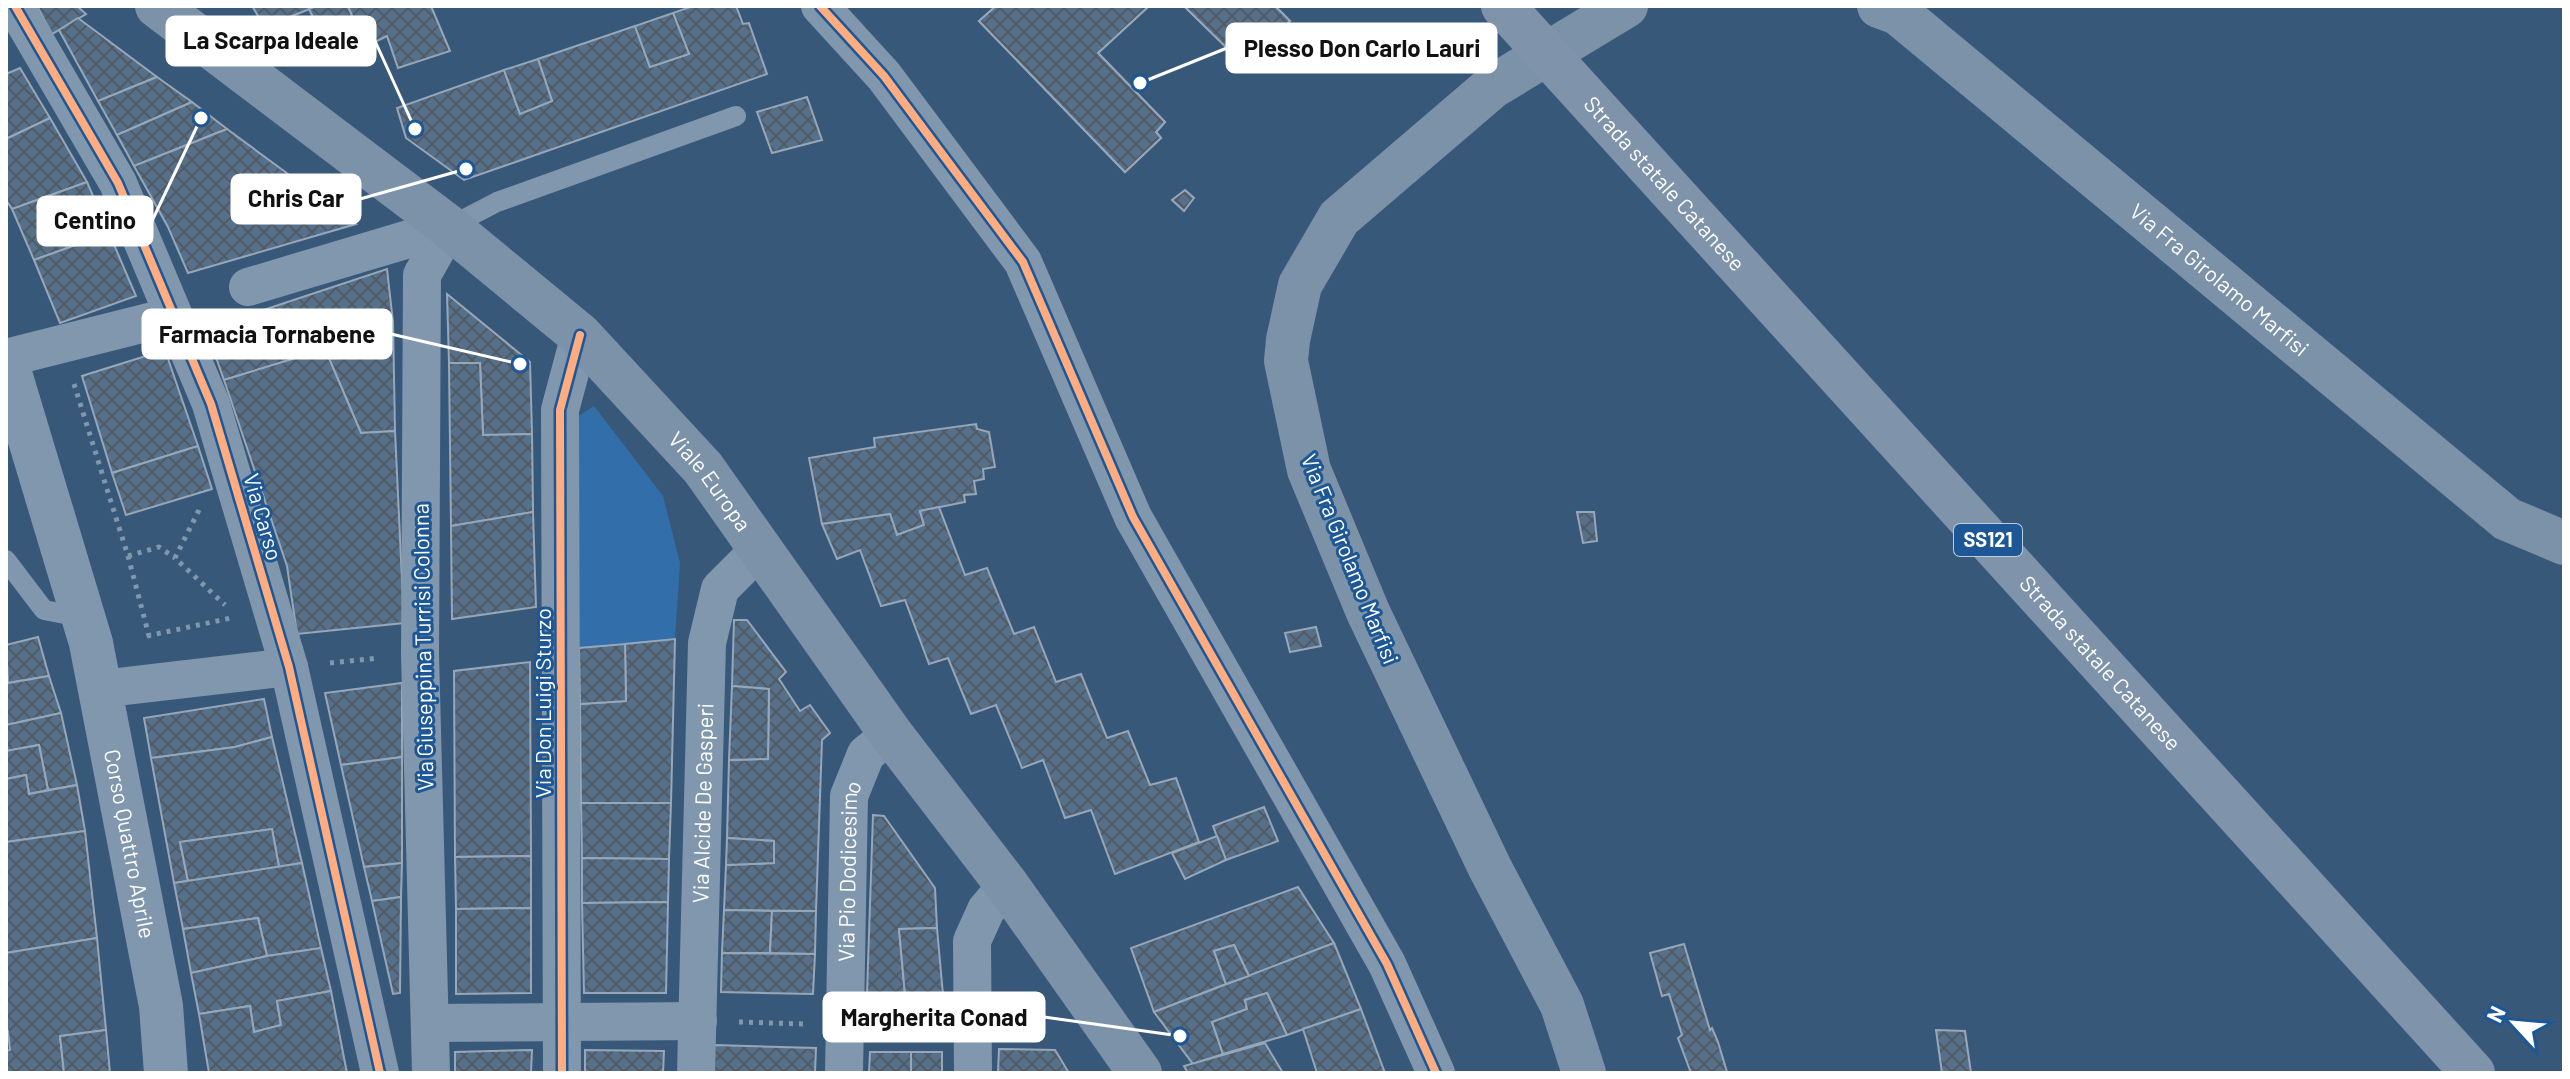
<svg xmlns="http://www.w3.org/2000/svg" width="2570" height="1079" viewBox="0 0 2570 1079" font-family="Barlow,sans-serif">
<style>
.grass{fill:#326eaa}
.building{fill:url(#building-cross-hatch);stroke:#96a7ba;stroke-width:2}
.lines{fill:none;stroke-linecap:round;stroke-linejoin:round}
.path{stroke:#8197ad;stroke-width:5;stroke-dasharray:4 6;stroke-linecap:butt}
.service{stroke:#8197ad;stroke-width:20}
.minor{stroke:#8197ad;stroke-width:38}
.tertiary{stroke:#8197ad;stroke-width:44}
.secondary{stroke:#7c92a9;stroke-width:44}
.primary{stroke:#7f94ab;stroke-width:44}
.cycleway-casing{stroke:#1d5795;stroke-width:13}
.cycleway{stroke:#ffac80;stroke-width:8}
.labels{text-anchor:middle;stroke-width:6;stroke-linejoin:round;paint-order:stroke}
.shield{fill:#1d5795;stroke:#bbcddf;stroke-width:2}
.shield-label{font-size:20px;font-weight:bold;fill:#fff}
.street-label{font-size:22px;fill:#fff;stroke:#1d5795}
.leader{fill:none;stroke:#fff;stroke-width:3}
.callout-dot{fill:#fff;stroke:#1d5795;stroke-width:3}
.callout{fill:#fff;stroke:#fff;stroke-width:3}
.callout-label{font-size:24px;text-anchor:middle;font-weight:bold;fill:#111}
</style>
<defs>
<pattern id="building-cross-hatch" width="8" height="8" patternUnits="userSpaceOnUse" patternTransform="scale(2)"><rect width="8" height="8" fill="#56708a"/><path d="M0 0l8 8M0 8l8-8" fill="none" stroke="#505a65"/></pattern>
</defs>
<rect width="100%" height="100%" fill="#38587a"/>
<!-- grass -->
<path class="grass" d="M594 406 663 496 680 563 675 639 579 648 577 417Z"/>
<!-- building -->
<g class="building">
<path d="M37 6H77L86 14 52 34Z"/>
<path d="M252 6H317L265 27Z"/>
<path d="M317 6H348L365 47 325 62 312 35 320 32 309 9Z"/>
<path d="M348 6H431L450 51 398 68 387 36 365 47Z"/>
<path d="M693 6H736L743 24 749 23 767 74 464 180 406 138 397 108 504 70 520 114 552 101 538 59 635 26 650 67 689 54 673 13Z"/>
<path d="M996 6H1149L1098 53 1165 122 1156 132 1161 138 1125 172 979 21Z"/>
<path d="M996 6H1149L1098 53 1165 122 1156 132 1161 138 1125 172 979 21Z"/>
<path d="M1184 6H1275L1290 21 1252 56 1245 49 1236 57Z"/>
<path d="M1184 6H1275L1290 21 1252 56 1245 49 1236 57Z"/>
<path d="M673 13 689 54 650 67 635 26Z"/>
<path d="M78 18 157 77 98 101 59 30Z"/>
<path d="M538 59 552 101 520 114 504 70Z"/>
<path d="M20 68 50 118 6 139V74Z"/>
<path d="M157 77 192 102 117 135 98 101Z"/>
<path d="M807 97 822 140 772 153 757 112Z"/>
<path d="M192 102 227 129 134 166 117 135Z"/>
<path d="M50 118 87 182 12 209 6 200V139Z"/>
<path d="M227 129 356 224 188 273 168 227 134 166Z"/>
<path d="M87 182 109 233 34 260 12 209Z"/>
<path d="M1185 190 1194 198 1184 211 1172 200Z"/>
<path d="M109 233 136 296 60 323 34 260Z"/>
<path d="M387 269 393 322 325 349 224 380 206 329Z"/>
<path d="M447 294 530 362 532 434 483 435 480 363H449Z"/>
<path d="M393 322 395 431 361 433 325 349Z"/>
<path d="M325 349 361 433 395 431 404 623 297 634 287 566 224 380Z"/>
<path d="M165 350 198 446 112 473 82 376Z"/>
<path d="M449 363H480L483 435 532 434 533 512 451 526Z"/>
<path d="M976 424 977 429 989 432 995 467 983 469 984 479 974 481 976 494 964 495 965 502 920 511 924 525 897 535 890 514 822 524 809 458 875 447 874 438Z"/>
<path d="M198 446 212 489 126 515 112 473Z"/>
<path d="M939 507 965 575 987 568 1014 634 1034 627 1056 682 1081 674 1107 738 1128 731 1150 785 1176 778 1199 842 1115 874 1091 810 1065 818 1043 760 1022 768 996 705 971 714 948 658 929 664 905 600 881 606 860 550 837 559 822 524 890 514 897 535 924 525 920 511Z"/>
<path d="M533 512 536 607 452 619 451 526Z"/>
<path d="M1577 512H1594L1597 541 1583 543Z"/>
<path d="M734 620H747L786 672 779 679 800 711 810 705 830 733 822 740 816 911 724 910 726 865 774 863V841L727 838 729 760 768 759 769 689 732 686Z"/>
<path d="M1316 627 1321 646 1290 652 1285 633Z"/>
<path d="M38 637 49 676 8 683 6 645Z"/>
<path d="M675 639 671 803H581L580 704 626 701 625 644Z"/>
<path d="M625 644 626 701 580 704 579 648Z"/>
<path d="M530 662 531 856 455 857 454 671Z"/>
<path d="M49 676 61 713 6 725V677L8 683Z"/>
<path d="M402 683V757L341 765 325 693Z"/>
<path d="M732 686 769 689 768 759 729 760Z"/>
<path d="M264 699 272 737 235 747 151 758 144 718Z"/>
<path d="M61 713 77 785 48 790 39 745 6 751V725Z"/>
<path d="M272 737 302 863 279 867 272 829 180 842 188 881 174 883 151 758 235 747Z"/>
<path d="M39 745 48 790 29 794 26 775 6 779V751Z"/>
<path d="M402 757V863L364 867 341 765Z"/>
<path d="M26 775 29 794 77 785 85 831 6 842V779Z"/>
<path d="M581 803H671L669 859 582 858Z"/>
<path d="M1264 807 1278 841 1226 860 1213 826Z"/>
<path d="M873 815 884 816 935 888 937 928 899 929 905 995 867 994Z"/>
<path d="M272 829 279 867 188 881 180 842Z"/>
<path d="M85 831 97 938 6 953V842Z"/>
<path d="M1217 836 1226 860 1185 879 1172 853Z"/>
<path d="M727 838 774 841V863L726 865Z"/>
<path d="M531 856V908L456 909 455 857Z"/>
<path d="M582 858 669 859 668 902 582 903Z"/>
<path d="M302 863 321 948 267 956 258 918 183 929 174 883Z"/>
<path d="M402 863 401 897 372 901 364 867Z"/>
<path d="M1298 887 1334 943 1249 976 1234 945 1214 951 1226 984 1154 1012 1131 948Z"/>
<path d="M401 897 400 993 393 994 372 901Z"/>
<path d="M668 902 666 993H584L582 903Z"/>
<path d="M531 908V993L456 994V909Z"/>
<path d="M724 910 772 911 770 953H722Z"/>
<path d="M772 911H816L815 954 770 953Z"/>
<path d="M258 918 267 956 191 973 183 929Z"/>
<path d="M937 928 943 995H905L899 929Z"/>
<path d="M97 938 106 1030 60 1036 64 1073H6V1051L10 1050 8 1031H6V953Z"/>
<path d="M1334 943 1361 1009 1287 1035 1267 993 1245 1000 1247 1009 1212 1022 1223 1054 1193 1064 1154 1012Z"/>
<path d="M1684 944 1710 1030 1712 1028 1718 1042 1727 1072 1691 1073 1678 1038 1682 1035 1669 994 1662 996 1650 953Z"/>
<path d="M1234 945 1249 976 1226 984 1214 951Z"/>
<path d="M321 948 331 991 277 1001 281 1025 254 1032 250 1006 199 1014 191 973 267 956Z"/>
<path d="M722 953 815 954 813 994 721 992Z"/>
<path d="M331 991 347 1073H209L199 1014 250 1006 254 1032 281 1025 277 1001Z"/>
<path d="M1267 993 1287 1035 1223 1054 1212 1022 1247 1009 1245 1000Z"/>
<path d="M1361 1009 1385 1073H1317L1303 1029Z"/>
<path d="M106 1030 110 1073H64L60 1036Z"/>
<path d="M1936 1030 1965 1031 1971 1073H1942Z"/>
<path d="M1265 1043 1283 1073H1188L1184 1066Z"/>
<path d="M714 1045 816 1048 815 1073H713Z"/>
<path d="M999 1049 1055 1050 1069 1073H998Z"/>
<path d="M532 1050 531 1073H455V1052Z"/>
<path d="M585 1050 664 1051 663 1073H585Z"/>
<path d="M870 1052H911V1073H869Z"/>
<rect x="911" y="1052" width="31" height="21"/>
</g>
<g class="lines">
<!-- path -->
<g class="path">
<path d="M74 384 128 556 149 636"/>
<path d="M199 510 175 558 225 605"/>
<path d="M128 556 159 547 175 558"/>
<path d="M147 636 231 618"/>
<path d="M330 663 379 658"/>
<path d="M739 1022 805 1024"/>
<path d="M887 1024 929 1023"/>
</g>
<!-- service -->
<g class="service">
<path d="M449 227 497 202 736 116"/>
<path d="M6 560 44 610 85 618"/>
</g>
<!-- minor -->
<g class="minor">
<path d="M15 6 118 183 211 404 289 667 380 1073"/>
<path d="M820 6 884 76 1023 262 1133 517 1387 964 1436 1073"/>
<path d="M248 287 449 227"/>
<path d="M6 358 173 316"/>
<path d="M100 689 289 667"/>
<path d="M430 1023 698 1021"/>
<path d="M431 1073 420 654 422 275 449 227"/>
<path d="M562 1073 560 410 580 335"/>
<path id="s1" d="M696 1073 707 643 720 589 759 550"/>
<path id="s2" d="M844 1073 849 796 866 754 891 734"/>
<path d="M973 1073 972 941 986 910 1007 885"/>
</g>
<!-- tertiary -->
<path class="tertiary" id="s3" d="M6 360 91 643 161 1006 166 1073"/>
<!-- secondary -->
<g class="secondary">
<path id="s4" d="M157 6 449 227 580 335 703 468 891 734 1007 885 1140 1073"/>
<path id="s5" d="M1879 6 1898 13 2507 519 2564 543"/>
<path d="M1584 1073 1562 1005 1490 868 1368 612 1309 470 1286 361 1288 340 1300 285 1339 218 1492 87 1626 6"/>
</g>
<!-- primary -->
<path class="primary" id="s6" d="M1503 6 2473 1073"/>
<!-- cycleway casing -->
<g class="cycleway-casing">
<g id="cycleway">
<path d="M15 6 118 183 211 404 289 667 380 1073"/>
<path d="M820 6 884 76 1023 262 1133 517 1387 964 1436 1073"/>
<path d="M562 1073 560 410 580 335"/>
</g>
</g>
<!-- cycleway -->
<use href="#cycleway" class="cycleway"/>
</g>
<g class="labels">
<!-- shield labels -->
<rect class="shield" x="1954" y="524" width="68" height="32" rx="6"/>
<g class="shield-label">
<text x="1988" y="547">SS121</text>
</g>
<!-- street labels -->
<g class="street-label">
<text dy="8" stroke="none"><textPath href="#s6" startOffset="240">Strada statale Catanese</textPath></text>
<text dy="8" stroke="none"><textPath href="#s5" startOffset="438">Via Fra Girolamo Marfisi</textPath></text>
<text dy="8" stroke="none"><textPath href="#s4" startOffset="732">Viale Europa</textPath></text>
<text transform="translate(263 517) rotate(74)" y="8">Via Carso</text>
<text transform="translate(1350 559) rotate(68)" y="8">Via Fra Girolamo Marfisi</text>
<text transform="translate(423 647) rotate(-91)" y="8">Via Giuseppina Turrisi Colonna</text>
<text dy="8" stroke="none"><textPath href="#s6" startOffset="888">Strada statale Catanese</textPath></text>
<text transform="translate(543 703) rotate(-90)" y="8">Via Don Luigi Sturzo</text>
<text dy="8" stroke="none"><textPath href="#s1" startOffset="270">Via Alcide De Gasperi</textPath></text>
<text dy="8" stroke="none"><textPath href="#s3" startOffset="500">Corso Quattro Aprile</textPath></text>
<text dy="8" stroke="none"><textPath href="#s2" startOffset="202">Via Pio Dodicesimo</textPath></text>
</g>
</g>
<!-- callouts -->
<path class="leader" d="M415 129L375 41M1140 83L1227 48M466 169L360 199M201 118L152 221M520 364L391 334M1180 1036L1044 1017"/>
<g class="callout-dot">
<circle cx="415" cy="129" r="8"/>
<circle cx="1140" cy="83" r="8"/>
<circle cx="466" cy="169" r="8"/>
<circle cx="201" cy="118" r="8"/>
<circle cx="520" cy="364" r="8"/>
<circle cx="1180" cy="1036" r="8"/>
</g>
<g class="callout">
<rect x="167" y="17" width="208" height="48" rx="8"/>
<rect x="1227" y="24" width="269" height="48" rx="8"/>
<rect x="232" y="175" width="128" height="48" rx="8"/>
<rect x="38" y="197" width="114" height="48" rx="8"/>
<rect x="143" y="310" width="248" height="48" rx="8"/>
<rect x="824" y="993" width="220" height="48" rx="8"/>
</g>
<g class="callout-label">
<text x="271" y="49">La Scarpa Ideale</text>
<text x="1362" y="57">Plesso Don Carlo Lauri</text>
<text x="296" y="207">Chris Car</text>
<text x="95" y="229">Centino</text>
<text x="267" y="343">Farmacia Tornabene</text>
<text x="934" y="1026">Margherita Conad</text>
</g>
<!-- border -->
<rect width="2570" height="1079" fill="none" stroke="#ffffff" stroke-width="16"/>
<!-- north arrow -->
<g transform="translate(2514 1023) rotate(296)" stroke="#1d5795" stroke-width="6" paint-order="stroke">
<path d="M0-6L14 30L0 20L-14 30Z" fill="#ffffff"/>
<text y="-12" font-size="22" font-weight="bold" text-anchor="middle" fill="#ffffff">N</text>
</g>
</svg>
